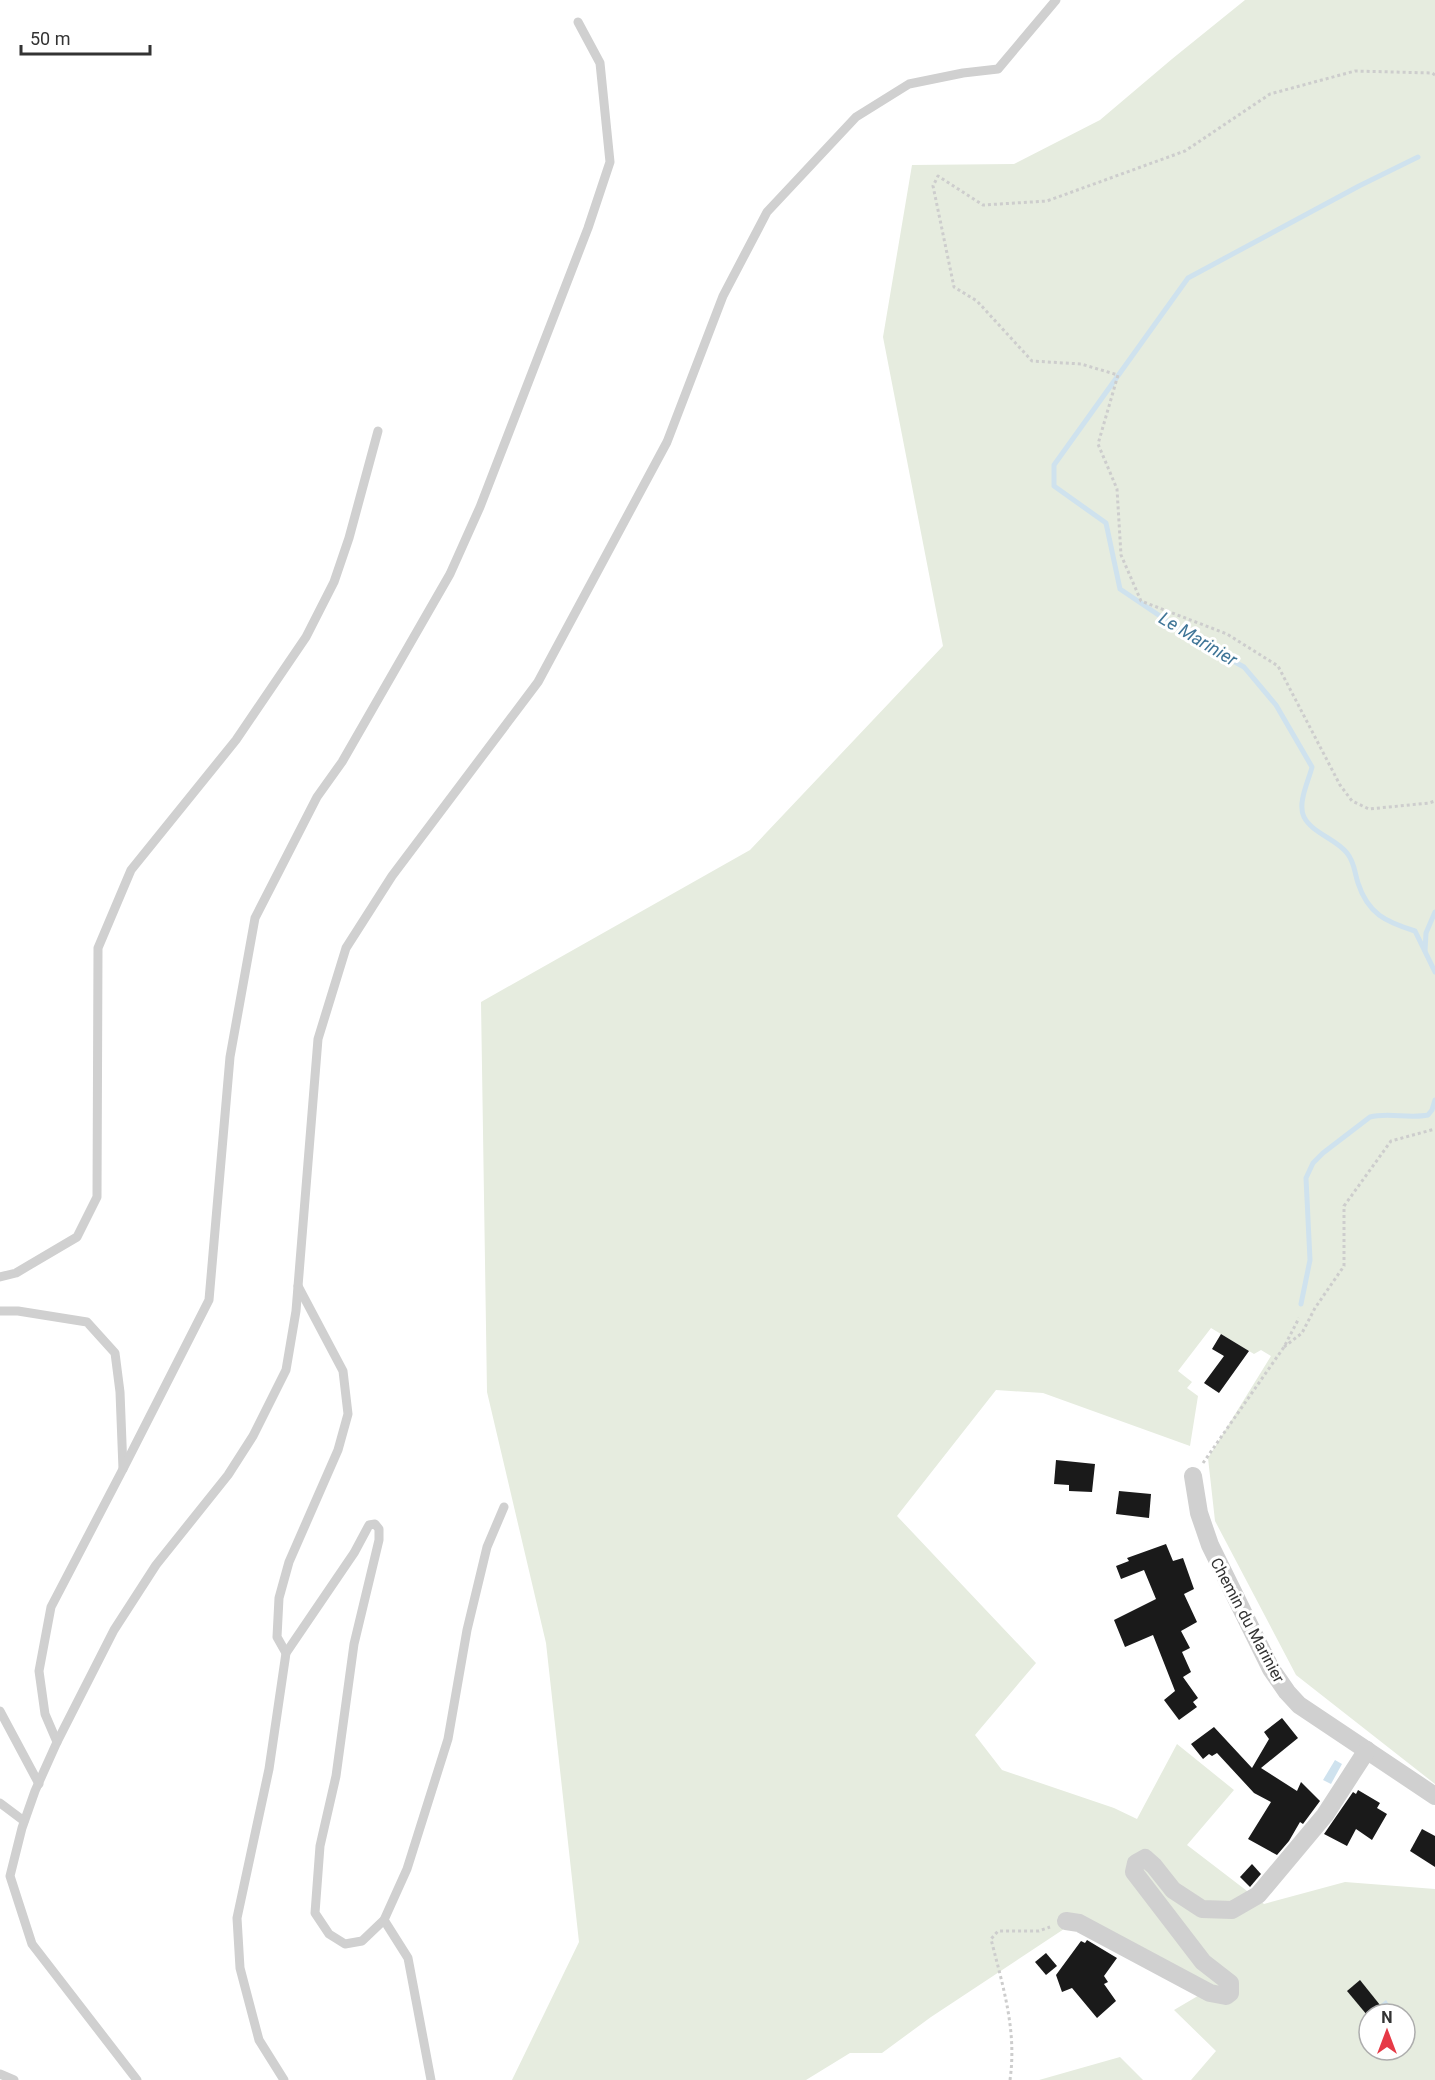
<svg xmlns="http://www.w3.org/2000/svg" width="1435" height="2080" viewBox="0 0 1435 2080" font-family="Roboto,sans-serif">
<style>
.green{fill:#e6ecdf;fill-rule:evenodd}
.water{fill:#cfe2ee}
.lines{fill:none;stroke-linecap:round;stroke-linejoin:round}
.stream{stroke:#cfe2ee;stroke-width:5}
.building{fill:#1a1a1a}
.path{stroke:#cdcdcd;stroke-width:3;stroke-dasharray:3 3;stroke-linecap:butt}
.lane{stroke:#d0d0d0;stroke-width:9}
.street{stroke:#d0d0d0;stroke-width:18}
.labels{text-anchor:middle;stroke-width:6;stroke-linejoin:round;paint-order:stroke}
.street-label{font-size:16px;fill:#333;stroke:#fff}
.water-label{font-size:18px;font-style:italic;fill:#3f7597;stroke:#fff}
</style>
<rect width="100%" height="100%" fill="#fff"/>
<!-- green -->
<g class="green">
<path d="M1245 0H1435V1784L1296 1675 1215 1521 1208 1458 1271 1356 1261 1350 1254 1354 1211 1328 1178 1371 1192 1382 1187 1388 1198 1396 1190 1446 1043 1393 996 1390 897 1516 1036 1663 975 1735 1002 1770 1114 1808 1137 1819 1177 1744 1234 1790 1187 1845 1264 1904 1345 1882 1435 1889V2080H1191L1216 2051 1174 2010 1213 1987 1090 1926 1064 1929 931 2017 882 2053H850L806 2080H512L579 1942 546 1643 487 1392 481 1002 750 850 943 646 883 337 912 165 1014 164 1100 120 1172 59ZM1369 2014H1405V2050H1369Z"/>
<path d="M1120 2057 1143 2080H1039Z"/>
</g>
<!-- water -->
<g class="water">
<path d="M1335 1760 1342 1764 1331 1784 1323 1780Z"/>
<path d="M1386 2000 1392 2009 1384 2014H1371L1370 2013Z"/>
</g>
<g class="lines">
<!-- stream -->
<g class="stream">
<path d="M1418 157 1359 186 1188 278 1054 465V486L1106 523 1120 589 1200 643 1244 667 1276 705 1312 767C1309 780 1297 803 1304 817 1312 833 1336 839 1347 853 1355 863 1354 871 1358 883 1368 914 1386 922 1415 931L1435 972"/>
<path d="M1425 951 1426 933 1435 912"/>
<path d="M1301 1304 1310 1260 1306 1178 1313 1163 1323 1153 1370 1117C1388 1112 1409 1119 1428 1115L1432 1110 1435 1100"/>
</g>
</g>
<!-- building -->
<g class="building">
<path d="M1221 1334 1249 1351 1219 1393 1204 1383 1224 1356 1212 1349Z"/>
<path d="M1056 1460 1095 1464 1092 1492 1069 1491V1485L1054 1484Z"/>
<path d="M1119 1491 1151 1494 1149 1518 1116 1514Z"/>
<path d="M1166 1544 1173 1561 1183 1558 1194 1589 1184 1594 1197 1622 1181 1631 1190 1648 1182 1652 1191 1672 1183 1677 1198 1698 1193 1702 1197 1707 1179 1720 1164 1700 1175 1691 1153 1635 1125 1647 1114 1620 1156 1599 1144 1570 1121 1579 1116 1566 1129 1561 1127 1558Z"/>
<path d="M1282 1718 1298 1738 1261 1768 1297 1791 1301 1782 1320 1801 1303 1824 1300 1822 1289 1841 1277 1855 1248 1839 1271 1802 1254 1793 1217 1753 1212 1756 1209 1754 1203 1759 1191 1744 1214 1727 1252 1768 1269 1739 1264 1732Z"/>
<path d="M1358 1790 1380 1803 1377 1808 1387 1814 1372 1840 1356 1829 1347 1846 1324 1834 1353 1792 1356 1794Z"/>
<path d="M1422 1829 1435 1836V1867L1410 1851Z"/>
<path d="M1252 1864 1261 1874 1250 1887 1240 1877Z"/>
<path d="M1087 1940 1117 1958 1104 1976 1108 1982 1104 1984 1116 2001 1097 2018 1072 1988 1062 1992 1056 1975 1081 1941 1085 1943Z"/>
<path d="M1046 1953 1057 1966 1046 1975 1035 1962Z"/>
<path d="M1360 1980 1380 2005 1367 2015 1347 1991Z"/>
</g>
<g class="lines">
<!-- path -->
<g class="path">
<path d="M1435 75 1432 73 1355 71 1270 94 1185 151 1047 201 983 205 938 176 933 186 954 287 977 301 1032 361 1081 364 1118 375 1098 444 1117 489 1121 555 1141 601 1227 634 1278 666 1340 785 1352 801 1369 809 1429 803 1435 801"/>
<path d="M1284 1347 1302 1333 1315 1308 1344 1266V1206L1391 1141 1435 1129"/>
<path d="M1203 1463 1284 1347 1299 1318"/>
<path d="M1010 2080C1017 2030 1003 1987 991 1939L998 1931H1039L1050 1927"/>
</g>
<!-- lane -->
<g class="lane">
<path d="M0 1277 16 1273 77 1237 97 1197 98 948 131 870 236 740 306 637 334 582 349 538 378 431"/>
<path d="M0 1311H18L87 1322 115 1353 120 1392 123 1469 51 1607 39 1671 45 1714 57 1742"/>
<path d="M123 1469 209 1300 230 1057 255 918 317 797 342 762 450 574 480 507 588 228 610 162 600 63 578 22"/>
<path d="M286 1653 277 1637 279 1598 289 1562 338 1450 348 1414 343 1371 298 1286"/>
<path d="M0 1711 39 1784"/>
<path d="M0 1803 24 1821"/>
<path d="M384 1920 408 1958 431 2080"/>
<path d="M0 2074 14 2080"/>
<path d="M137 2080 32 1944 10 1876 22 1828 35 1791 57 1742 114 1630 156 1565 228 1475 253 1436 286 1370 296 1311 318 1039 346 948 392 876 538 682 667 442 723 296 767 212 856 117 909 84 963 73 998 69 1056 0"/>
<path d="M284 2080 259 2040 240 1968 237 1918 269 1769 286 1653 354 1553 369 1525 375 1524 379 1529V1540L354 1644 336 1776 320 1846 315 1913 329 1934 345 1944 362 1941 384 1920 407 1869 448 1739 467 1630 487 1547 504 1507"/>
</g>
<!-- street -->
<g class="street">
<path d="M1193 1476 1199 1513 1210 1545 1271 1669 1287 1692 1299 1705 1435 1796"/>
<path d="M1066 1921 1079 1923 1210 1993 1226 1996 1230 1993V1983L1203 1962 1134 1872 1136 1863 1145 1858 1154 1866 1173 1890 1202 1909 1232 1910 1258 1895 1325 1815 1367 1750"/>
</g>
</g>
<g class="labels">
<!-- street labels -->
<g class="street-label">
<text transform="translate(1248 1620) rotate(62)" y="6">Chemin du Marinier</text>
</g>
<!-- water labels -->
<g class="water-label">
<text transform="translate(1198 639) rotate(31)" y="6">Le Marinier</text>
</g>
</g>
<!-- north arrow -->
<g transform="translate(1387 2032)"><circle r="28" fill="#ffffff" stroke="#adadad" stroke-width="1.5"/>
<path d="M0-4.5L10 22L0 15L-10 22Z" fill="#e63946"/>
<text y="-9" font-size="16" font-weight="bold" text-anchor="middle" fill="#333333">N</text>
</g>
<!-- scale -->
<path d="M21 45v9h129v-9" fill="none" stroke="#333333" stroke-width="3"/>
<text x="30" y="45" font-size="18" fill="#333333" stroke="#ffffff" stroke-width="4.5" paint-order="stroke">50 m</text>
</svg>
